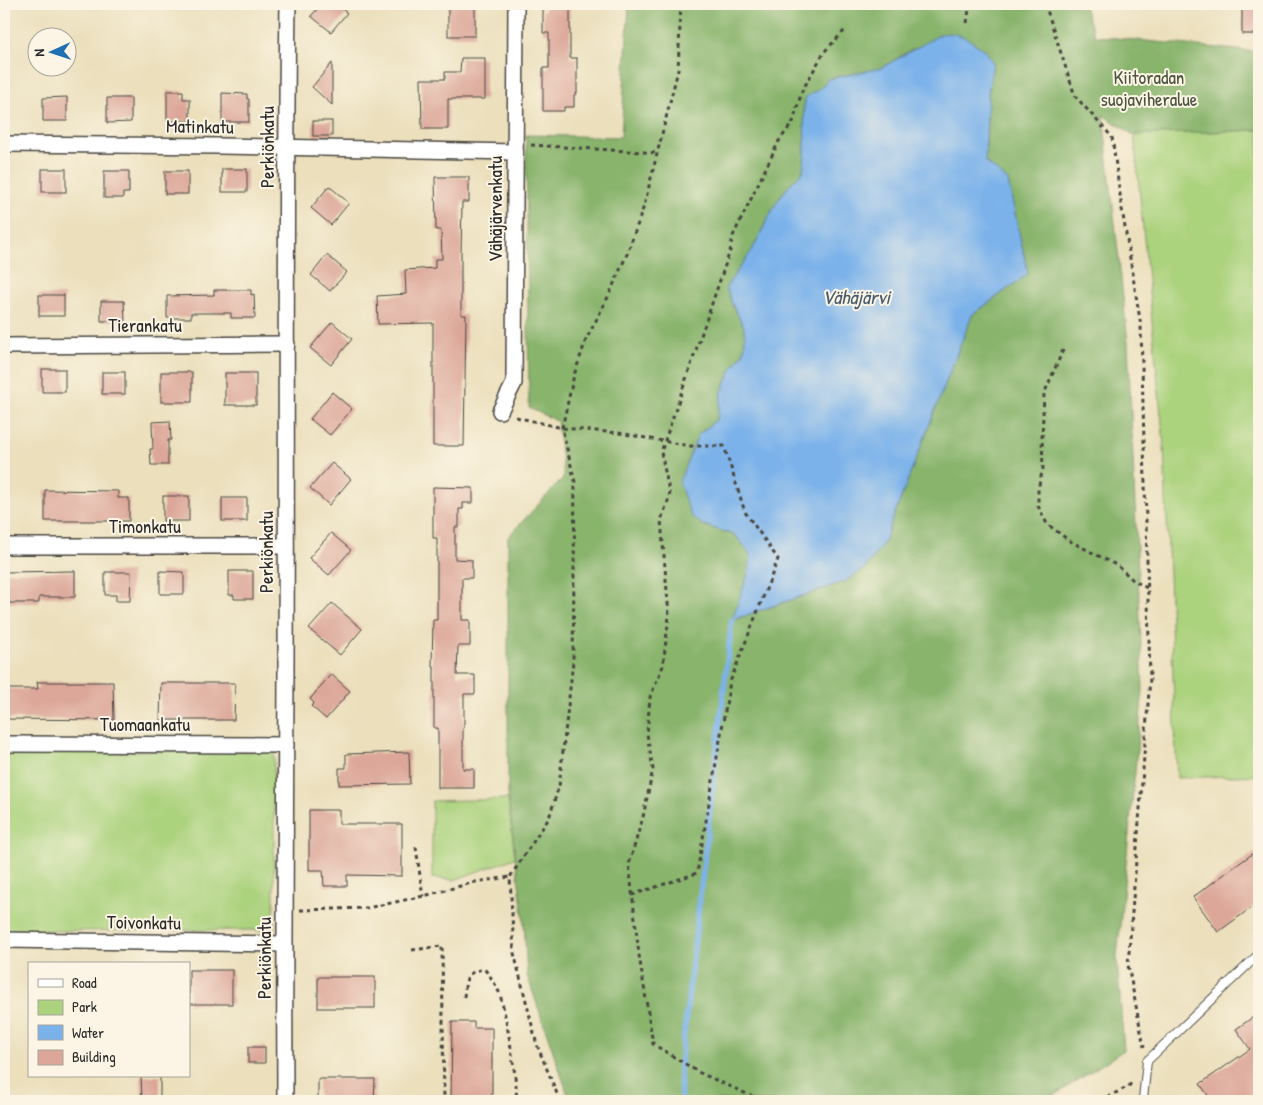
<svg xmlns="http://www.w3.org/2000/svg" width="1263" height="1105" viewBox="0 0 1263 1105" font-family="'Patrick Hand',sans-serif">
<style>
.green{fill:#abd27d;stroke:#6b7e54}
.forest{fill:#88b46c;stroke:#5a704c;fill-rule:evenodd}
.water{fill:#7cb2ea;stroke:#546e8a}
.lines{fill:none;stroke-linecap:round;stroke-linejoin:round}
.stream{stroke:#7cb2ea;stroke-width:5.5}
.building{fill:#dca799}
.lane-casing{stroke:#484641;stroke-width:10}
.street-casing{stroke:#484641;stroke-width:18}
.path{stroke:#484641;stroke-width:3;stroke-dasharray:4 4;stroke-linecap:butt}
.lane{stroke:#fff;stroke-width:8}
.street{stroke:#fff;stroke-width:15}
.labels{text-anchor:middle;stroke-width:4;stroke-linejoin:round;paint-order:stroke}
.park-label{font-size:19px;fill:#4b5540;stroke:#fcf5e5}
.street-label{font-size:19px;fill:#2b2b2b;stroke:#fcf5e5}
.water-label{font-size:20px;font-style:italic;fill:#475a6e;stroke:#fcf5e5}
</style>
<rect width="100%" height="100%" fill="#fcf5e5"/>
<filter id="ink" filterUnits="userSpaceOnUse"><feTurbulence type="fractalNoise" baseFrequency=".02" numOctaves="2"/><feDisplacementMap in="SourceGraphic" scale="10" xChannelSelector="R" yChannelSelector="G"/><feConvolveMatrix kernelMatrix="1 2 1 2 8 2 1 2 1" color-interpolation-filters="sRGB"/></filter>
<filter id="wash" filterUnits="userSpaceOnUse"><feTurbulence type="fractalNoise" baseFrequency=".0096" numOctaves="4" result="noise"/><feDisplacementMap in="SourceGraphic" scale="20" xChannelSelector="R" yChannelSelector="G"/><feGaussianBlur stdDeviation="1.12" result="paint"/><feColorMatrix in="noise" values="0 0 0 0 0 0 0 0 0 0 0 0 0 0 0 0 0 1.4 0 .05"/><feComposite in="paint" operator="in"/></filter>
<g filter="url(#wash)">
<rect width="100%" height="100%" fill="#ebdfbc"/>
<!-- green -->
<g class="green">
<path d="M1259 130V775L1177 778 1164 445 1134 135Z"/>
<path d="M4 751H274V930L4 931Z"/>
<path d="M508 799 515 858 454 880 432 878V801Z"/>
</g>
<!-- forest -->
<path class="forest" d="M629 4H1083L1095 36 1259 52V130L1134 135 1103 115 1128 342 1143 689 1117 957 1124 1050 1046 1101H570L527 975 524 922 508 799V537L564 477 557 421 529 408 526 135 621 137ZM913 49 993 63 988 94 985 161 1008 181 1028 274 972 315 883 544 846 581 733 620 748 574 751 557 746 548 735 535 703 525 698 435 717 419 722 391 733 367 744 351 745 341 744 327 732 304 726 287C734 275 743 264 751 252 768 221 775 196 803 172L805 154 804 106 806 97 821 88 828 79 881 68Z"/>
<!-- water -->
<path class="water" d="M951 33 965 37 986 51 993 63 988 94 985 161 1008 181 1028 274 972 315 883 544 866 567 846 581 732 620 748 574 751 557 746 548 735 535 703 525 691 516 679 482 698 435 717 419 722 391 733 367 744 352 745 341 744 327 732 304 726 287C734 275 743 264 751 252 769 220 774 197 803 172L805 153 804 106 806 97 821 88 828 79 881 68 941 34Z"/>
<g class="lines">
<!-- stream -->
<path class="stream" d="M681 1101 680 1068 732 620"/>
</g>
<g id="blocks">
<!-- building -->
<g class="building">
<path d="M322 4H336L347 13 331 32 311 16Z"/>
<rect x="448" y="4" width="27" height="32"/>
<path d="M545 4H570V58H577V93L574 95V107H564V111H543V68H549V33H543V10H545Z"/>
<rect x="1242" y="6" width="17" height="28"/>
<path d="M461 58H485V99H448V129H422L421 79H445V72H460Z"/>
<path d="M332 63V105L312 87Z"/>
<path d="M167 91H183V99H190V121H167Z"/>
<path d="M222 93 247 94V99H249V122H222Z"/>
<path d="M67 97V121H43V98Z"/>
<path d="M107 98H131V122L107 123Z"/>
<rect x="313" y="121" width="19" height="15"/>
<rect x="42" y="169" width="24" height="23"/>
<rect x="222" y="169" width="25" height="23"/>
<path d="M104 171H129V193H123V198H104Z"/>
<rect x="165" y="171" width="23" height="23"/>
<path d="M435 177H469V202H462L461 254V315H466L464 446H433V323L378 324 377 296 406 294 405 270 435 268V259H442L441 230H436Z"/>
<path d="M329 186 349 203 331 225 311 208Z"/>
<path d="M327 255 347 272 330 291 311 275Z"/>
<path d="M214 290H251V295L254 294 255 318H231V313H191V318H167V296L214 295Z"/>
<rect x="39" y="295" width="25" height="21"/>
<path d="M101 301H124L125 321H101Z"/>
<path d="M332 322 352 339 331 365 310 348Z"/>
<rect x="42" y="369" width="23" height="23"/>
<rect x="102" y="372" width="23" height="22"/>
<rect x="161" y="372" width="31" height="30"/>
<rect x="225" y="373" width="31" height="32"/>
<path d="M332 392 352 409 330 435 310 419Z"/>
<path d="M170 421 171 440H168V465H151L150 449H153L152 422Z"/>
<path d="M332 463 351 479 329 505 310 488Z"/>
<path d="M433 487 473 488V503H463V509H459V527H455V559L472 560V578H462V620H470V646H458L457 675H475V694H464V728H463V769H474V788H438V728H434V666H432L433 620H437V538H433Z"/>
<path d="M45 490 118 491V498H129V521H45Z"/>
<rect x="163" y="496" width="26" height="25"/>
<rect x="222" y="498" width="25" height="23"/>
<path d="M331 533 351 550 329 575 309 558Z"/>
<path d="M75 571V597H39V603H4V572Z"/>
<path d="M160 571 184 572V594H160Z"/>
<path d="M229 571H253V599H234V595H229Z"/>
<path d="M105 572H131L130 601H116V595H105Z"/>
<path d="M332 603 362 629 340 655 309 629Z"/>
<path d="M331 674 350 691 326 719 311 706 314 703 310 699Z"/>
<path d="M37 682H113L114 720 4 719V689H38Z"/>
<path d="M161 683H235L234 720H160Z"/>
<path d="M409 752 410 784 339 785V768H346V754Z"/>
<path d="M309 810H339V824H402V876L347 875V886H324L323 870H309Z"/>
<path d="M1259 849V902L1218 932 1193 897Z"/>
<rect x="189" y="970" width="43" height="34"/>
<rect x="318" y="977" width="57" height="31"/>
<path d="M1259 1013V1101H1212L1200 1084 1250 1049 1236 1029Z"/>
<path d="M452 1022H474V1028H492V1101H451Z"/>
<rect x="248" y="1047" width="17" height="16"/>
<path d="M141 1076H160V1101H142Z"/>
<path d="M318 1079H375L374 1101H318Z"/>
</g>
</g>
</g>
<g filter="url(#ink)">
<use href="#blocks" fill-opacity="0" stroke="#484641" stroke-width="1"/>
<g class="lines">
<!-- lane casing -->
<g class="lane-casing">
<path id="lane" d="M1145 1101 1143 1099 1147 1061 1259 954"/>
</g>
<!-- street casing -->
<g class="street-casing">
<g id="street">
<path d="M4 144 219 146 515 152"/>
<path d="M4 346 287 344"/>
<path d="M500 411 514 383 516 4"/>
<path d="M4 546H286"/>
<path d="M4 744 286 745"/>
<path d="M4 940 284 944"/>
<path d="M285 1101C284 956 286 811 286 666 287 445 285 224 288 4"/>
</g>
</g>
<!-- path -->
<g class="path">
<path d="M1045 4 1075 96 1112 137 1122 209 1141 326 1150 678 1128 965 1144 1047"/>
<path d="M967 23 969 9 968 4"/>
<path d="M531 145 658 153"/>
<path d="M1063 350 1044 394 1042 437 1043 468 1038 489V506L1047 524 1070 541 1118 566 1133 580 1147 588"/>
<path d="M516 417 562 428 619 433 690 446H724L745 512 778 559 730 682 697 873 632 895"/>
<path d="M416 847 422 890 424 896"/>
<path d="M300 910 367 908 424 896 475 882 510 877"/>
<path d="M412 950 442 946 444 1101"/>
<path d="M464 997C466 979 465 972 484 969 491 976 495 984 499 992 505 1007 519 1088 516 1101"/>
<path d="M560 1101 537 1045 514 953 510 877 549 818 559 786 573 662 575 482 562 428 574 375 586 340 608 297 627 254 644 206 678 70 681 4"/>
<path d="M760 1101 756 1098 700 1073 653 1044 639 955 629 864 643 817 653 769 647 734 650 697 663 666 669 615 661 520 670 496 661 452 730 251 733 236 779 141 793 122 802 91 824 52 846 29"/>
<path d="M1100 1101 1129 1086 1131 1083"/>
</g>
<!-- lane -->
<use href="#lane" class="lane"/>
<!-- street -->
<use href="#street" class="street"/>
</g>
</g>
<g class="labels">
<!-- park labels -->
<g class="park-label">
<text x="1149" y="84">Kiitoradan<tspan x="1149" dy="22">suojaviheralue</tspan></text>
</g>
<!-- street labels -->
<g class="street-label">
<text transform="translate(200 126) rotate(1)" y="7">Matinkatu</text>
<text transform="translate(267 147) rotate(-90)" y="7">Perkiönkatu</text>
<text transform="translate(495 209) rotate(-90)" y="7">Vähäjärvenkatu</text>
<text x="145" y="332">Tierankatu</text>
<text x="145" y="533">Timonkatu</text>
<text transform="translate(266 552) rotate(-90)" y="7">Perkiönkatu</text>
<text x="145" y="731">Tuomaankatu</text>
<text transform="translate(144 922) rotate(1)" y="7">Toivonkatu</text>
<text transform="translate(264 958) rotate(-90)" y="7">Perkiönkatu</text>
</g>
<!-- water labels -->
<g class="water-label">
<text x="856" y="304">Vähäjärvi</text>
</g>
</g>
<!-- margin -->
<rect width="1263" height="1105" fill="none" stroke="#fcf5e5" stroke-width="20"/>
<!-- legend -->
<rect x="28" y="962" width="162" height="115" fill="#fcf5e5" stroke="#a8a49b"/>
<rect x="38" y="979" width="25" height="8" fill="#ffffff" stroke="#a8a49b"/>
<text x="72" y="988" font-size="15" fill="#2b2b2b">Road</text>
<rect x="38" y="1000" width="25" height="15" fill="#abd27d" stroke="#a8a49b"/>
<text x="72" y="1012" font-size="15" fill="#2b2b2b">Park</text>
<rect x="38" y="1025" width="25" height="15" fill="#7cb2ea" stroke="#a8a49b"/>
<text x="72" y="1038" font-size="15" fill="#2b2b2b">Water</text>
<rect x="38" y="1050" width="25" height="15" fill="#dca799" stroke="#a8a49b"/>
<text x="72" y="1062" font-size="15" fill="#2b2b2b">Building</text>
<!-- north arrow -->
<g transform="translate(52 52) rotate(267)"><circle r="24" fill="#fcf5e5" stroke="#a8a49b"/>
<path d="M0-4L9 19L0 12L-9 19Z" fill="#1f6fb2"/>
<text y="-8" font-size="14" font-weight="bold" text-anchor="middle" fill="#2b2b2b">N</text>
</g>
</svg>
